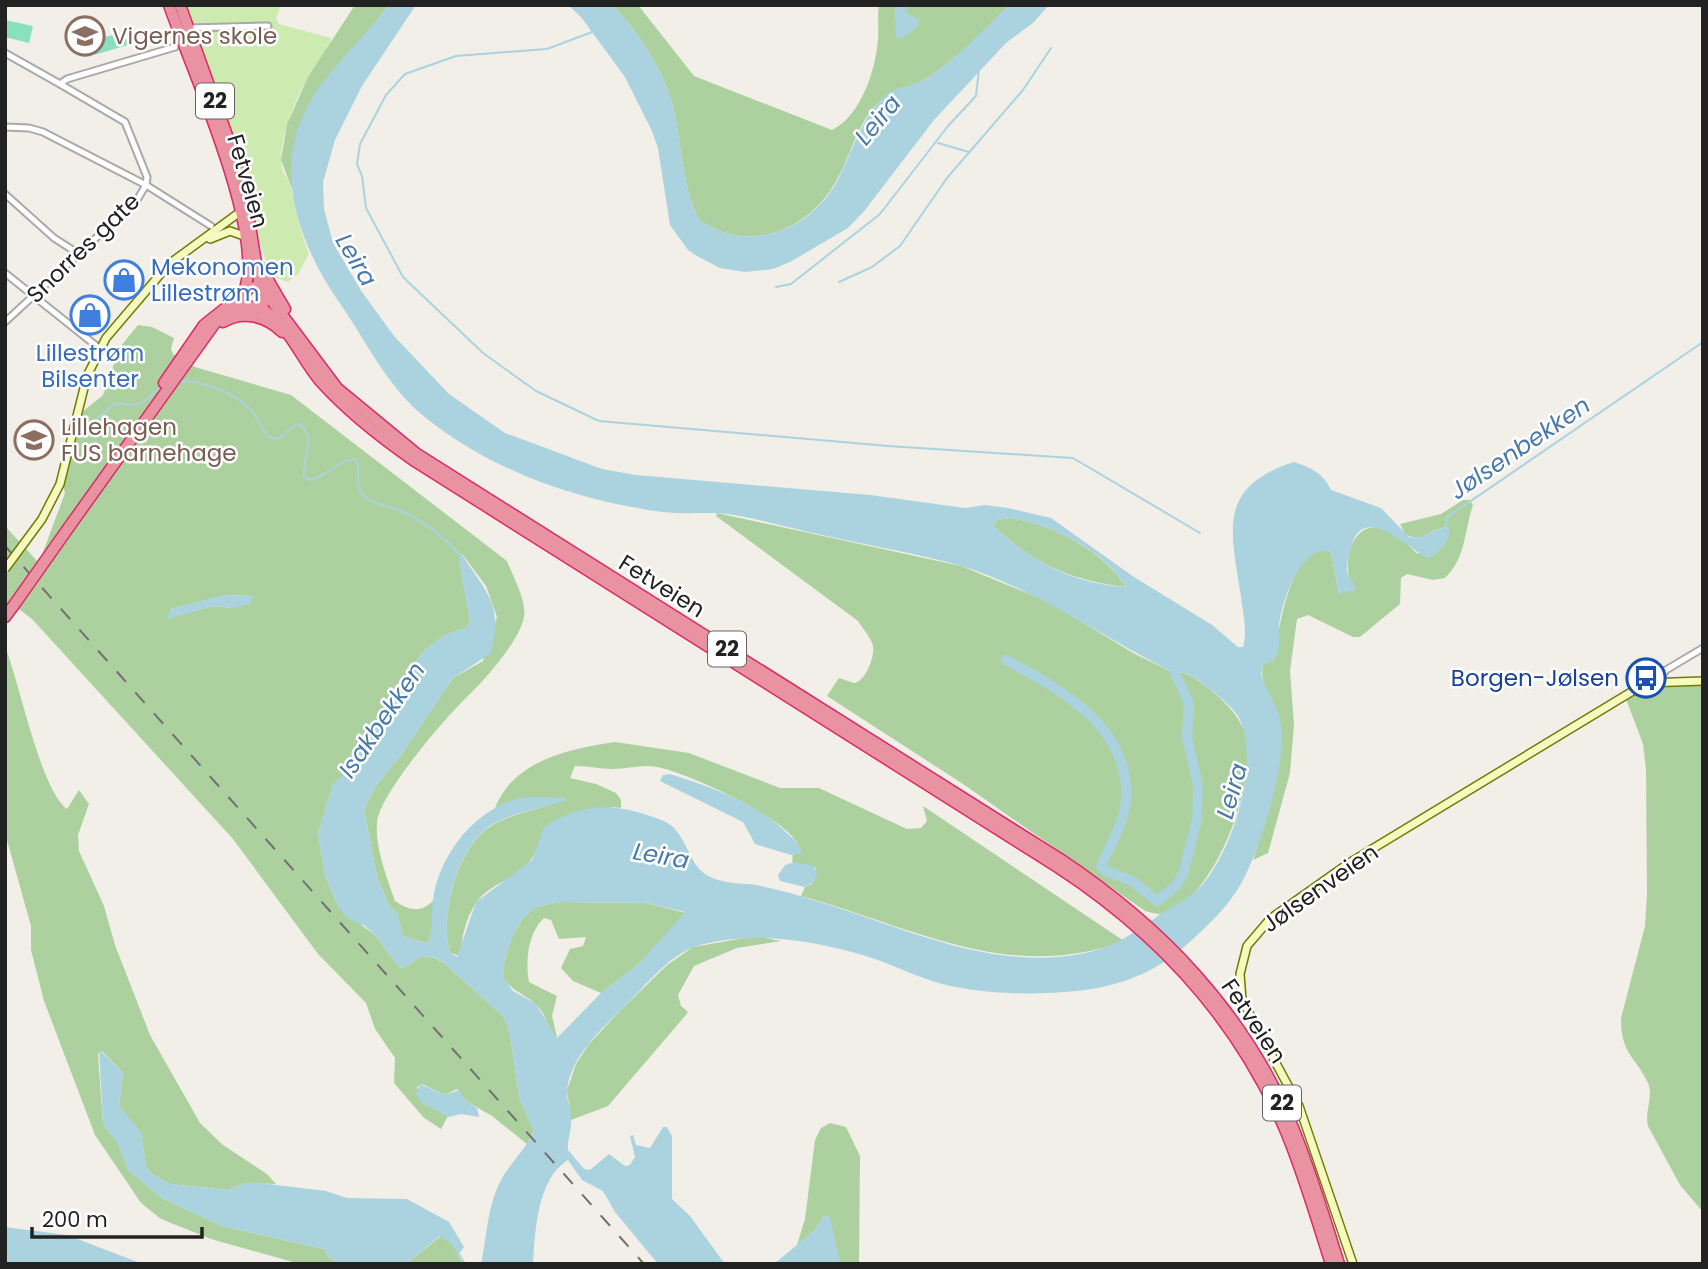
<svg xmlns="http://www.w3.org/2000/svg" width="1708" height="1269" viewBox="0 0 1708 1269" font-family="Poppins,sans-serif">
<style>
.grass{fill:#cdebb0}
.forest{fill:#add19e;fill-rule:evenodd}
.pitch{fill:#88e0be}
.water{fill:#aad3df;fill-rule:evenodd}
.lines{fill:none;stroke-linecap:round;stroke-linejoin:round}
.stream{stroke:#aad3df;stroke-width:2}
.river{stroke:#aad3df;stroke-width:10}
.street-casing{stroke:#a9a9a9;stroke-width:9}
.secondary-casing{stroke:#707d05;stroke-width:10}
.highway-casing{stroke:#dc2a67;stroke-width:13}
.street{stroke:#fff;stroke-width:5}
.secondary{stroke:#f7fabf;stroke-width:7}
.highway{stroke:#e892a2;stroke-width:10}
.rail{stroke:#707070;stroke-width:2;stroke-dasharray:14 14;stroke-linecap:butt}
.secondary-bridge-casing{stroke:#707d05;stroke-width:10;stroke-linecap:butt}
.highway-bridge-casing{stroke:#dc2a67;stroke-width:13;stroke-linecap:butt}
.secondary-bridge{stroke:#f7fabf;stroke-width:7}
.highway-bridge{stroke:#e892a2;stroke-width:10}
.labels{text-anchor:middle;stroke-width:5;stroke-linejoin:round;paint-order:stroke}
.shield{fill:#fff;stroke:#646464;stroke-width:2}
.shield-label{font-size:21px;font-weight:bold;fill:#222}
.education-label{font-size:23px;fill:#785e54;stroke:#fff;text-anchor:start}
.street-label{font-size:23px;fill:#222;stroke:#fff}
.shop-label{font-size:23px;fill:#366cbe;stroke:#fff;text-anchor:start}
.transit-label{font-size:23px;fill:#164399;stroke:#fff;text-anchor:end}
.water-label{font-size:24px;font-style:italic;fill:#4a7aab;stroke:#fff}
</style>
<rect width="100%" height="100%" fill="#f2efe9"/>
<!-- grass -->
<path class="grass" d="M170 5H281L276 19 279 24 331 38C329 56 312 69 304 85 292 107 281 136 281 162 281 173 291 181 292 192 296 213 301 234 309 254L298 274 288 282 270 276C263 251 250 207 230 190Z"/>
<!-- forest -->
<g class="forest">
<path d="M355 5H389L307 109 294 150 292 189 281 160 287 124 308 77Z"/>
<path d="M612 5H638L694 76 832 130C861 116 876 69 878 39 879 27 877 17 879 5H895L896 21 917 27 919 20 904 12 907 7 1009 5C983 32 957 59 925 79 910 89 893 90 878 103 857 123 850 159 835 183 807 232 747 254 699 220 683 188 682 151 675 116 668 78 640 32 612 5Z"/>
<path d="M138 325 152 327 174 338 171 349 173 354 195 367 291 395 507 561C513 577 527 601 524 617 520 639 489 675 473 691 450 712 378 795 377 823 375 848 387 878 395 901 410 911 420 913 433 901V924L428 944 403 936 397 913 389 906 377 877 364 809 375 787 401 755 453 678 483 661 497 617 486 586 462 554 459 558 470 621 466 628 445 635 424 651 390 695 376 730 350 769 333 785 318 833 325 875 339 908 375 935 399 967 404 968 421 956 435 958 445 964 504 1017 510 1033 519 1097 534 1131 527 1144 492 1116 466 1101 457 1089 445 1095 422 1084 417 1087 422 1103 448 1116 441 1129 424 1118 394 1083 395 1058 375 1029 366 1003 318 954 233 839 32 619 15 606 5 621V526L39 563 65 493 59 470 61 459 81 413 103 395 120 347ZM226 595 253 596 232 608 213 606 168 618 171 609Z"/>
<path d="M1463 500H1470L1473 505C1464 532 1466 558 1445 578L1433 580 1407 574 1401 578 1400 604 1360 637H1353L1308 615 1297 619 1290 671 1294 725 1290 773 1268 853 1253 860C1267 814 1287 765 1278 716 1275 698 1258 684 1263 665L1274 660C1278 635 1290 539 1331 552L1339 594 1350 580C1342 557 1355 516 1387 530 1398 535 1409 546 1418 554L1449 527C1431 527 1423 545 1405 534L1400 524 1441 514Z"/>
<path d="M717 513 961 566 1047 601 1135 654 1174 673C1187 670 1197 680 1207 687 1224 701 1240 715 1246 736 1258 782 1213 905 1161 914 1156 914 1149 912 1145 911L963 784 827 696 839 678 854 683C865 682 875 657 873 646 871 637 862 628 858 621L716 516Z"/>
<path d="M1010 518C1050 523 1104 551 1126 587 1069 580 1035 564 993 526L997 520Z"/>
<path d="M5 646C19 681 41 791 67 809L79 790 89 804 78 835 79 851 104 906 115 945 150 1035 200 1123 223 1145 267 1174 276 1184 246 1183 228 1190 170 1184 152 1174 146 1167 141 1133 119 1106 123 1073 102 1051 98 1054 103 1124 118 1143 128 1170 162 1198 222 1226 324 1249 328 1257 340 1264H300L211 1239 161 1219 141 1203 95 1135 44 1001 31 950V926L5 833Z"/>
<path d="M1650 678 1703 682V1212L1680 1185 1648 1126C1644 1112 1654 1097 1648 1083 1635 1055 1621 1055 1621 1018L1645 926 1647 895 1646 770 1643 744 1626 699Z"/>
<path d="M615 742 689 753 780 788H819L907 829 921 828 927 821 923 806 1124 941C1008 984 911 926 801 896L805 887 812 884 816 868 792 862 793 854 801 853C800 822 685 772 657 767 642 764 628 769 613 769 601 769 588 766 575 766L570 778 596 784 616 793 621 800V808L612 807 536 850C526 878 491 880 476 903 465 919 462 938 460 956L450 953C439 919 457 849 488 828 511 812 540 811 564 798H521L495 808C514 760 569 749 615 742Z"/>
<path d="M561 902 646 903 686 913 640 963 601 993 573 981 561 968 570 949 583 946 586 937 559 939 551 920 544 918C528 933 525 961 529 982L557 996 552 1016 557 1037C547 1030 547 1018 540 1009 529 995 512 993 503 977 504 954 514 921 535 908 543 904 552 904 561 902Z"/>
<path d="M756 936 781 941 737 948 694 966 678 995 681 1006 688 1012 685 1016 608 1106 571 1120 567 1090 576 1064 589 1044 617 1014 667 965 693 947Z"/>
<path d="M830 1123 846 1127 860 1156 859 1264H840L829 1217 824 1216 815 1230 797 1245 805 1219 815 1140 821 1128Z"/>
<path d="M441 1236 453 1245 463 1264H406Z"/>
</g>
<!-- pitch -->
<g class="pitch">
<path d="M5 20 33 26 29 43 5 37Z"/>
<path d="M124 32 128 45 94 55 90 41Z"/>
</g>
<!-- water -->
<g class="water">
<path d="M389 5H416L362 86 335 140 323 182 324 209 333 243 362 292 394 336 449 394 505 433 602 469 636 475 870 495 965 508 985 505 1008 508 1051 518 1134 577 1212 625 1238 647H1243C1247 633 1244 618 1242 604 1233 536 1212 488 1294 462 1312 468 1323 473 1331 490L1381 508 1409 537C1426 540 1433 528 1449 527 1451 541 1440 553 1428 558 1408 549 1365 503 1352 544 1349 553 1346 562 1347 571 1349 579 1355 582 1356 590L1339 594 1331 552C1302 543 1284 597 1280 619 1277 630 1282 646 1276 657 1273 662 1268 663 1263 665L1261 673C1265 687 1273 699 1278 712 1292 752 1263 837 1246 874 1232 904 1208 926 1184 947 1149 977 1110 989 1065 992 1023 995 984 994 942 984 916 977 892 964 866 956 813 940 751 930 697 946 668 955 644 988 623 1008 601 1029 569 1059 567 1092 567 1102 572 1113 571 1123 571 1133 567 1141 568 1150L584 1169 590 1170 609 1154 625 1166 630 1165 635 1157 630 1136 633 1135 636 1145 650 1148 663 1127H667L672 1136V1199L690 1216 725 1264H658L615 1212 603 1191 582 1180 568 1160C537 1179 535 1231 533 1264H481C487 1236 487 1208 500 1182 510 1163 526 1149 534 1131L519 1097 510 1033 504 1017 445 964 436 958 421 956 404 968 399 967 375 935 365 926 347 918 339 908 325 875 318 833 333 785 349 769 376 730 390 695 424 651 445 635 466 628 470 621 459 558 461 553C486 593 505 605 490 654L453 678 401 755 375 787 364 809 377 877 389 906 397 913 403 936 428 944C433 928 431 916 433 900 439 855 475 808 521 798 535 796 550 798 565 798L566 800C541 809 513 812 490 826 457 847 439 918 450 953L457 957 476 902 532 860 544 827C577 806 605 802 644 814 652 817 666 820 673 827 690 844 689 870 715 879 728 884 743 883 756 885 775 889 795 894 813 900 899 925 987 971 1080 954 1113 948 1133 934 1159 915 1174 904 1190 899 1202 885 1233 849 1260 765 1240 720 1235 708 1217 695 1207 687 1197 679 1187 670 1174 673 1097 635 1028 582 943 561 903 551 862 544 822 535 793 529 764 520 734 515 711 511 687 515 663 512 578 501 494 472 426 418 388 388 368 344 341 305 299 245 270 170 311 100 331 67 365 37 389 5ZM1010 518C1048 523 1106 551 1126 587 1073 584 1031 561 993 526L997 520ZM562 902 646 903 685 912 640 963 601 993 557 1038 536 1004 513 991 503 977C504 954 514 921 535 908 543 904 552 904 562 902Z"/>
<path d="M568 5H612C640 32 668 78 675 116 682 151 683 188 699 220 747 254 808 232 836 183 852 155 860 117 886 95 896 86 913 87 925 79 957 59 982 32 1009 5H1049L1033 23 1006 43 934 120 865 210 848 228 790 262 773 269 745 272 720 268 697 256 688 250 670 225 658 148 652 131 625 77 581 17Z"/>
<path d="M895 5H913L907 7 905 12 919 20 917 27 901 39 896 37Z"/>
<path d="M226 595 253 596 250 604 232 608 213 606 167 619 171 609Z"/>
<path d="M670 774C713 788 757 802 790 836 796 841 801 845 801 853L791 855 755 844 743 822 660 781 663 775Z"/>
<path d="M795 862 814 866 817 874 814 882 805 887 780 881 778 875 785 865Z"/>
<path d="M99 1049 123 1073 119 1105 141 1133 146 1167 152 1174 170 1184 228 1190 246 1183H260L326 1191 347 1198 407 1199 449 1222 464 1247 458 1255 453 1245 440 1236 406 1264H340L328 1257 324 1249 222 1226 162 1198 128 1170 118 1143 103 1124Z"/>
<path d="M420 1084 445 1095 459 1090 466 1101 477 1108 479 1117 461 1114 449 1117 422 1103 416 1094Z"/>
<path d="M824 1216 830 1217 840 1264H774L815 1230Z"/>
<path d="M5 1227 67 1235 143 1264H5Z"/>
</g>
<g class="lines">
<!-- stream -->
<g class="stream">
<path d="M592 32 547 49 456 56 405 74 386 95 360 144 357 164 362 176 366 208 403 277 483 353 536 391 599 421 888 446 1073 458 1200 533"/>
<path d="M938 143 969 152"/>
<path d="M839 282 872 267 900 246 947 178 1023 90 1051 48"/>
<path d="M776 287 791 284 880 214 948 126 976 96 979 69"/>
<path d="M180 381C202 381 236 393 251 410 259 419 261 429 269 437L279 439 295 425 301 424 309 438 303 476 310 480C326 477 341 458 356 459 362 470 353 485 363 495 372 504 388 506 399 510 424 521 443 536 461 556"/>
<path d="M74 433 86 428 116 403C144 408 141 403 162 386"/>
<path d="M1446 527V518L1703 342"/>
<path d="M459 1254 465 1264"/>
</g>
<!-- river -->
<g class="river">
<path d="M1006 660C1060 689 1131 727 1126 800 1124 823 1111 845 1101 866L1104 870 1132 881 1157 901"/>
<path d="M1157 901 1175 887 1183 874 1197 819 1198 786 1187 737 1189 703 1175 673"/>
</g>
<!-- street casing -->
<g class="street-casing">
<g id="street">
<path d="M188 28 268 26"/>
<path d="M5 53 60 84 67 79 175 47"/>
<path d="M5 127 29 128 43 132 146 185 211 226"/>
<path d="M5 194 54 238 79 254"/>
<path d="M5 273 99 348"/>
<path d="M5 322 137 200 146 185 147 177 125 122 60 84"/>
<path d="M1659 680 1666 670 1703 648"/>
</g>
</g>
<!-- secondary casing -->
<g class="secondary-casing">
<g id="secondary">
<path d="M210 239 230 231 244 236"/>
<path d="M25 542 42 519 60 484 87 376 106 338 169 264 240 212"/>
<path d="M1353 1264 1299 1106 1242 1000 1240 974 1247 946 1270 919 1349 863 1646 683 1703 681"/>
</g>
</g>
<!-- highway casing -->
<g class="highway-casing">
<g id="highway">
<path d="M169 5C190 66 267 234 244 291"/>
<path d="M180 5 242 177 260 287"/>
<path d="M261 268 285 309"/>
<path d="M266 295 263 304 255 308 247 306 243 299 248 287 262 288 337 388 417 454 1060 859C1161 926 1242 1010 1291 1123 1310 1168 1324 1217 1339 1264"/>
<path d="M259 307C289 324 299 356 321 382 348 412 380 437 413 460L1056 866C1156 931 1236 1016 1284 1127 1303 1171 1316 1218 1331 1264"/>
<path d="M223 322C243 310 266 316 282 332"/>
<path d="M164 383 204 325 243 294"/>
<path d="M69 527 215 323 228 312 247 306"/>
<path d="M5 617 14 605"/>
</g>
</g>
<!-- street -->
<use href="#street" class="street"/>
<!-- secondary -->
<use href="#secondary" class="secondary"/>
<!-- highway -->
<use href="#highway" class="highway"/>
<!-- rail -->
<path class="rail" d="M5 546 644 1264"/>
<!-- secondary-bridge casing -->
<g class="secondary-bridge-casing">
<path id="secondary-bridge" d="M5 569 25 542"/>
</g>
<!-- highway-bridge casing -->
<g class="highway-bridge-casing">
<path id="highway-bridge" d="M14 605 69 527"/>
</g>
<!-- secondary-bridge -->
<use href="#secondary-bridge" class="secondary-bridge"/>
<!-- highway-bridge -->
<use href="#highway-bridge" class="highway-bridge"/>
</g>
<!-- icons -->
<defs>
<g id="school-ring" transform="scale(2.0125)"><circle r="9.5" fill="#fff" stroke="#8d6e63" stroke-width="1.5"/><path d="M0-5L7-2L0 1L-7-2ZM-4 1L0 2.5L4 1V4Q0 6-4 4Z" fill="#8d6e63"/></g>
<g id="shop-ring" transform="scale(2.0125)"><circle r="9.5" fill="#fff" stroke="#3f7fe0" stroke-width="1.5"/><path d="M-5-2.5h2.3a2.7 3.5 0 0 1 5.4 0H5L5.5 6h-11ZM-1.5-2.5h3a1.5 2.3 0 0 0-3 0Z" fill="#3f7fe0"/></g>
<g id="bus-ring" transform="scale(2.0125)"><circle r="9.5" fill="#fff" stroke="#1a4fb4" stroke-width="1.5"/><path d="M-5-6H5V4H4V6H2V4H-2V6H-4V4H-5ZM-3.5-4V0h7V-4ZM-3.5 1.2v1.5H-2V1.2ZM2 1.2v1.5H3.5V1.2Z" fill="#1a4fb4"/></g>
</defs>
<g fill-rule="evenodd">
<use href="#school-ring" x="85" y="36"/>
<use href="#shop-ring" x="124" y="280"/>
<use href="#shop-ring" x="90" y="315"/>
<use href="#school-ring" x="34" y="440"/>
<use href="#bus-ring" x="1646" y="678"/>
</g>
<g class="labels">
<!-- shield labels -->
<g class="shield">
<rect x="196" y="83.5" width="38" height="35" rx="5"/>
<rect x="708" y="631.5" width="38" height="35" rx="5"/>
<rect x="1263" y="1085.5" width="38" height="35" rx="5"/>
</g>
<g class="shield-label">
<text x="215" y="108">22</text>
<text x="727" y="656">22</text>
<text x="1282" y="1110">22</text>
</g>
<!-- education labels -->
<g class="education-label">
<text x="112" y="44">Vigernes skole</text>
<text x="61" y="435">Lillehagen<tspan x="61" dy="26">FUS barnehage</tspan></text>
</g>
<!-- street labels -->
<g class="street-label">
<text transform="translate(248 181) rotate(74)" y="8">Fetveien</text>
<text transform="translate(83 248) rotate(-44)" y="8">Snorres gate</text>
<text transform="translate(662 586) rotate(32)" y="8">Fetveien</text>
<text transform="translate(1320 888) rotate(-35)" y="8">Jølsenveien</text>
<text transform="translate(1254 1021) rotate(56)" y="8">Fetveien</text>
</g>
<!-- shop labels -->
<g class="shop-label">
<text x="151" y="275">Mekonomen<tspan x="151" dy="26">Lillestrøm</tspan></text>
<text x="90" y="361" text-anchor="middle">Lillestrøm<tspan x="90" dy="26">Bilsenter</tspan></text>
</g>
<!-- transit labels -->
<g class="transit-label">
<text x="1619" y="686">Borgen-Jølsen</text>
</g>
<!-- water labels -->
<g class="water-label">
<text transform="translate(878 120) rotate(-50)" y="8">Leira</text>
<text transform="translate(356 260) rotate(59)" y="8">Leira</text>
<text transform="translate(1520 448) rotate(-34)" y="8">Jølsenbekken</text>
<text transform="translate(382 720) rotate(-56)" y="8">Isakbekken</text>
<text transform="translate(1232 791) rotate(-74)" y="8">Leira</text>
<text transform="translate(661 856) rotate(10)" y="8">Leira</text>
</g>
</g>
<!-- border -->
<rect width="1708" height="1269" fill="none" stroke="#222222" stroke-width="14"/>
<!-- scale -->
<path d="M32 1227v10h170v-10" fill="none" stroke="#222222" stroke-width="3.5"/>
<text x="42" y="1227" font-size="21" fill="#222222" stroke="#ffffff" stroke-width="5" paint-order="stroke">200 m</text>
</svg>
